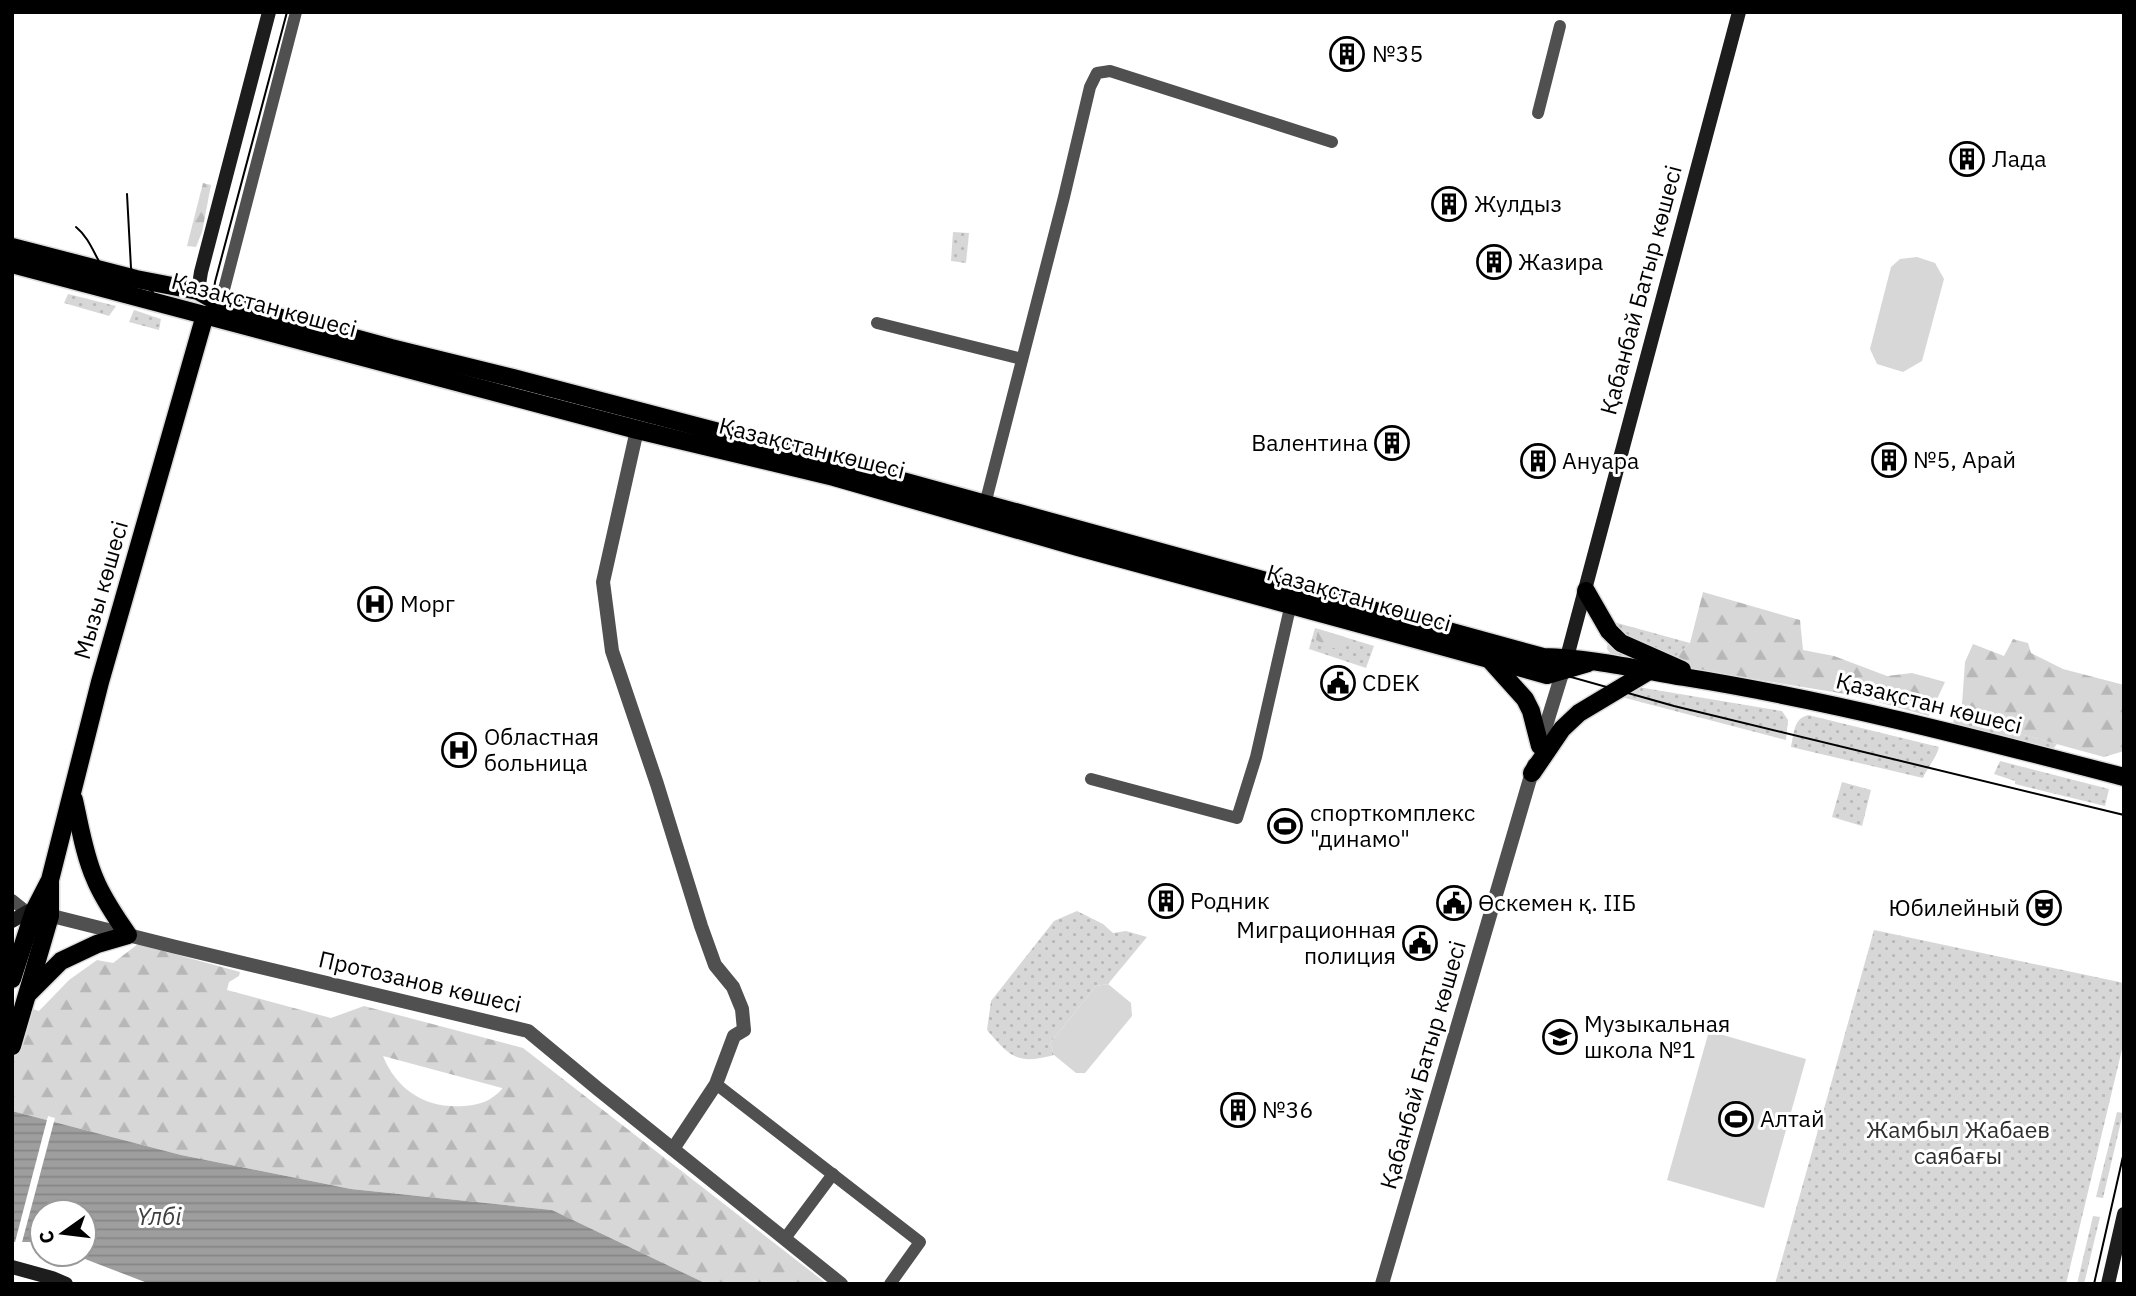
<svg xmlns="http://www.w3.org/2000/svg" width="2136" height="1296" viewBox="0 0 2136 1296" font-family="'IBM Plex Sans',sans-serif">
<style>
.green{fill:url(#green-dots)}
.forest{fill:url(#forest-firs);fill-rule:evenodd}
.pitch{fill:#d7d7d7}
.water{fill:url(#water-rules)}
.pier{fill:#fff}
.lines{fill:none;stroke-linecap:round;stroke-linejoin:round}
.primary-casing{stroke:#dbdbdb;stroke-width:21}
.minor{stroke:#505050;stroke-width:12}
.tertiary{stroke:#505050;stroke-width:14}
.secondary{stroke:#1d1d1d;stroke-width:14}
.primary{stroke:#000;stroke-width:18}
.tram{stroke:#000;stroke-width:2}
.labels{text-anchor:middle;stroke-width:6;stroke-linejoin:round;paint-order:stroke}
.poi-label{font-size:23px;fill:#000;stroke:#fff;text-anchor:start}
.street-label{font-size:23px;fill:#000;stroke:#fff}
.park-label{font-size:23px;fill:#2e2e2e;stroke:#fff}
.water-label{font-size:24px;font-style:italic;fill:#3f3f3f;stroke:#fff}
</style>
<defs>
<pattern id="green-dots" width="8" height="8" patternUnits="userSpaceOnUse" patternTransform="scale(1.75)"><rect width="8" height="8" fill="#d7d7d7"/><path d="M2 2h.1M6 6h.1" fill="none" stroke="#b7b7b7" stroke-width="1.8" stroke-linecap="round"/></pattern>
<pattern id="forest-firs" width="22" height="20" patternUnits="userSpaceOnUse" patternTransform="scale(1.75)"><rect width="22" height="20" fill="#d7d7d7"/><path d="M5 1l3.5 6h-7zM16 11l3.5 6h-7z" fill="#b7b7b7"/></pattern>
<pattern id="water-rules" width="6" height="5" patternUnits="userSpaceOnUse" patternTransform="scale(1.75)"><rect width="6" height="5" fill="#9e9e9e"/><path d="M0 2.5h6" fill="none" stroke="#868686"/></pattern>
</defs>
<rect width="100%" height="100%" fill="#fff"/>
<!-- green -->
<g class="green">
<path d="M953 232 969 233 966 263 951 261Z"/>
<path d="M68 294 116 306 109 316 64 303Z"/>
<path d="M134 310 161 319 159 330 129 322Z"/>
<path d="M1610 621 1690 643 1676 656 1691 669 1613 657 1607 649Z"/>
<path d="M1315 628 1374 646 1366 668 1309 649Z"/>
<path d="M1638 687 1782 711 1788 720 1786 740 1610 694Z"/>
<path d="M1808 715 1939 747C1936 759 1928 766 1923 778L1791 747C1794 734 1793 719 1808 715Z"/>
<path d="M1954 716 2057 744 2053 749 1953 726Z"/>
<path d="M2000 761 2109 789 2105 806 2015 784V781L1994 774Z"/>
<path d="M1842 782 1871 790 1862 826 1832 817Z"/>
<path d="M1077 911 1103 924 1113 933 1126 931 1147 937 1108 984 1096 986 1050 1043 1054 1055C1017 1065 1010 1057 987 1030L991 1001 1054 921Z"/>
<path d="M1874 930 2124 983V1041L2066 1284H1775Z"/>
<path d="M2117 1112 2123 1113 2103 1198 2096 1197Z"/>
<path d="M2093 1216 2100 1217 2084 1284H2077Z"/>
</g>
<!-- forest -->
<g class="forest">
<path d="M203 183 211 185 202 232 196 247 187 246Z"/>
<path d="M1703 592 1800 620 1803 650 1834 656 1887 676 1912 673 1945 682 1929 716 1852 695 1691 669 1676 656 1690 643Z"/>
<path d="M1318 629 1345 637 1340 648H1332L1316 640Z"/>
<path d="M2013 639 2028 643 2031 653 2063 669 2124 685V751L2104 757 1961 718 1965 662 1973 644 2004 656Z"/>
<path d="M138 944 240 972 239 976 229 982 227 990 331 1018 364 1006 523 1048 827 1284H707L552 1210 351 1189 181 1155 12 1111V1003L39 1011 69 980 97 960 113 963ZM383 1056 502 1088V1089C491 1101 480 1105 464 1106 427 1109 397 1091 383 1056Z"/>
</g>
<!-- pitch -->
<g class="pitch">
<path d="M1917 257 1935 263 1944 279 1922 361 1903 372 1877 364 1870 349 1891 267 1900 259Z"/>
<path d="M1108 984 1131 1003 1132 1016 1085 1073H1076L1054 1055 1050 1043 1096 986Z"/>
<path d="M1709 1031 1806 1059 1764 1208 1667 1180Z"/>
</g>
<!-- water -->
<path class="water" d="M12 1111 181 1155 351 1189 552 1210 707 1284H150L72 1254H84V1212H42V1246L32 1242H12Z"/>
<!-- pier -->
<path class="pier" d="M48 1116 55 1118 21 1246H14Z"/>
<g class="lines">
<!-- primary casing -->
<g class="primary-casing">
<g id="primary">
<path d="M12 247 136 279 198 291 212 299 391 348 513 378 837 463 1543 657C1591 658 1637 669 1684 677 1833 701 1978 739 2124 777"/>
<path d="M12 264 637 430 834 477 1078 547 1547 675 1588 663"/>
<path d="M1586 591 1609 631 1621 643 1682 670"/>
<path d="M1490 660 1525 699 1531 711 1540 746"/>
<path d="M1532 773 1562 729 1579 713 1649 671"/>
<path d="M12 979 34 911 50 880 100 682 205 315"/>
<path d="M28 994 61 961 97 944 128 935C116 917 103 899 95 879 84 854 80 826 74 800"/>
<path d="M12 1046 50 916V883"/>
</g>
</g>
<!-- minor -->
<g class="minor">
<path d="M1538 113 1560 26"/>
<path d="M221 301 296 12"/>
<path d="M877 323 1022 359"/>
<path d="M983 512 1064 197 1090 87 1097 73 1110 71 1332 142"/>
<path d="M1091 779 1237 818 1256 757 1292 599"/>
<path d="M12 900 27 912"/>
<path d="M716 1084 920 1242 890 1284"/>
<path d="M786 1237 833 1174"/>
</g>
<!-- tertiary -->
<g class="tertiary">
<path d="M637 430 603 582 612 651 657 784 701 926 715 965 733 987 742 1009 744 1030 734 1036 716 1084 673 1149"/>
<path d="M1540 745 1565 664"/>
<path d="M40 913 176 947 528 1031 598 1089 841 1284"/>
<path d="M1382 1284 1534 765"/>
</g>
<!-- secondary -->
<g class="secondary">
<path d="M198 291 201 272 269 12"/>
<path d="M1567 657 1739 12"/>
<path d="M12 921 27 912 34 911"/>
<path d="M12 1267 52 1278 66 1284"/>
<path d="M2108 1284 2124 1214"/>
</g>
<!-- primary -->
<use href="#primary" class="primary"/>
<!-- tram -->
<g class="tram">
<path d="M127 194 131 268 139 284 153 292"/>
<path d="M76 227C96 243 98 275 122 287L983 511 1674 706 2124 815"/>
<path d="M228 311C216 305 213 295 215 282L287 12"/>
<path d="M2094 1284 2124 1152"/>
</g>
</g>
<!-- icons -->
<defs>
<g id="building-ring" transform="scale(1.75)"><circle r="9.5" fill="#fff" stroke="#000" stroke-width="1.5"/><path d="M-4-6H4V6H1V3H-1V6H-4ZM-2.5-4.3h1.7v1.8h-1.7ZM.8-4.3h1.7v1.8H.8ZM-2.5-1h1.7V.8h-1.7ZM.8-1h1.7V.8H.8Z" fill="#000"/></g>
<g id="hospital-ring" transform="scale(1.75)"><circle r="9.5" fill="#fff" stroke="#000" stroke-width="1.5"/><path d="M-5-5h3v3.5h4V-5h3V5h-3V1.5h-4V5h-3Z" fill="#000"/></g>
<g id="civic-ring" transform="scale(1.75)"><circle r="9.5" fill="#fff" stroke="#000" stroke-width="1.5"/><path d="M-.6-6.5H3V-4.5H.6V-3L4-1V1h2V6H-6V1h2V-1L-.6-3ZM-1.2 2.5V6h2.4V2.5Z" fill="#000"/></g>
<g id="stadium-ring" transform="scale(1.75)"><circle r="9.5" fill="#fff" stroke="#000" stroke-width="1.5"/><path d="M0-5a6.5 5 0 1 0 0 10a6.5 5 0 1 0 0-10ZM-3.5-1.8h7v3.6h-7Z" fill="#000"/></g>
<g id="theatre-ring" transform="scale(1.75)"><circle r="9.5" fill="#fff" stroke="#000" stroke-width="1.5"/><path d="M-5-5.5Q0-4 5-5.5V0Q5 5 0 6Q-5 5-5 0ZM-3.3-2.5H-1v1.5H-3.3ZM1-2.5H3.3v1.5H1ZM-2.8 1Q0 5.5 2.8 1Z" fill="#000"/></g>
<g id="school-ring" transform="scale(1.75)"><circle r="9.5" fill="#fff" stroke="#000" stroke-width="1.5"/><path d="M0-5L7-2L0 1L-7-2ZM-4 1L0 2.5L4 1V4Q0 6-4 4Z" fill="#000"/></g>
</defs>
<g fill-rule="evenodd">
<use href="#building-ring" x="1347" y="54"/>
<use href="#building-ring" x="1967" y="159"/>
<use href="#building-ring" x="1449" y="204"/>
<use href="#building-ring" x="1494" y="262"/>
<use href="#building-ring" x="1392" y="443"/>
<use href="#building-ring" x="1889" y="460"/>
<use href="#building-ring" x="1538" y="461"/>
<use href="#hospital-ring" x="375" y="604"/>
<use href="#civic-ring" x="1338" y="683"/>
<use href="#hospital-ring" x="459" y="750"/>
<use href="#stadium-ring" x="1285" y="826"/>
<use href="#building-ring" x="1166" y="901"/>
<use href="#civic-ring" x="1454" y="903"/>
<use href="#theatre-ring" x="2044" y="908"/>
<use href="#civic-ring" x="1420" y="943"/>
<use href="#school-ring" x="1560" y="1037"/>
<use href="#building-ring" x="1238" y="1110"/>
<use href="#stadium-ring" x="1736" y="1119"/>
</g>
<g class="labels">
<!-- poi labels -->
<g class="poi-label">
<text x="1372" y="62">№35</text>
<text x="1992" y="167">Лада</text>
<text x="1474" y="212">Жулдыз</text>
<text x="1518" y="270">Жазира</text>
<text x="1368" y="451" text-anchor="end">Валентина</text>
<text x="1913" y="468">№5, Арай</text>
<text x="1562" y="469">Ануара</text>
<text x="400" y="612">Морг</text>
<text x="1362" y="691">CDEK</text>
<text x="484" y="745">Областная<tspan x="484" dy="26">больница</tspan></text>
<text x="1310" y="821">спорткомплекс<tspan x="1310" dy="26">"динамо"</tspan></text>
<text x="1190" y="909">Родник</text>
<text x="1478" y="911">Өскемен қ. ІІБ</text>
<text x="2020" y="916" text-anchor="end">Юбилейный</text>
<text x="1396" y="938" text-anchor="end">Миграционная<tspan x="1396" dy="26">полиция</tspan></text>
<text x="1584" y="1032">Музыкальная<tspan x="1584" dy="26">школа №1</tspan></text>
<text x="1262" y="1118">№36</text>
<text x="1760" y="1127">Алтай</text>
</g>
<!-- street labels -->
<g class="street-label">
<text transform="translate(1641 290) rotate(-75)" y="8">Қабанбай Батыр көшесі</text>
<text transform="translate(264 305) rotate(15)" y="8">Қазақстан көшесі</text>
<text transform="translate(812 448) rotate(14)" y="8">Қазақстан көшесі</text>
<text transform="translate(101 590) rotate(-74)" y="8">Мызы көшесі</text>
<text transform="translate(1359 598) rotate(16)" y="8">Қазақстан көшесі</text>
<text transform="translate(1929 703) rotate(14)" y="8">Қазақстан көшесі</text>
<text transform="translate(420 982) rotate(13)" y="8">Протозанов көшесі</text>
<text transform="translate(1423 1065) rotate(-74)" y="8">Қабанбай Батыр көшесі</text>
</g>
<!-- park labels -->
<g class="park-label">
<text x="1958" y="1138">Жамбыл Жабаев<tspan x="1958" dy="26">саябағы</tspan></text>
</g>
<!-- water labels -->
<g class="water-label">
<text x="159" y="1225">Үлбі</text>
</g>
</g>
<!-- border -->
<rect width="2136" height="1296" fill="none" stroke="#000000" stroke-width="28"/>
<!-- north arrow -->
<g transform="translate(63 1233) rotate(256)"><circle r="33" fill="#ffffff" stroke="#999999" stroke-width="2"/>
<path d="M0-5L12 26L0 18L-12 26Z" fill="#000000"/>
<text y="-10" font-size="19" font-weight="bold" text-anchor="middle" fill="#000000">С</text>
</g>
</svg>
